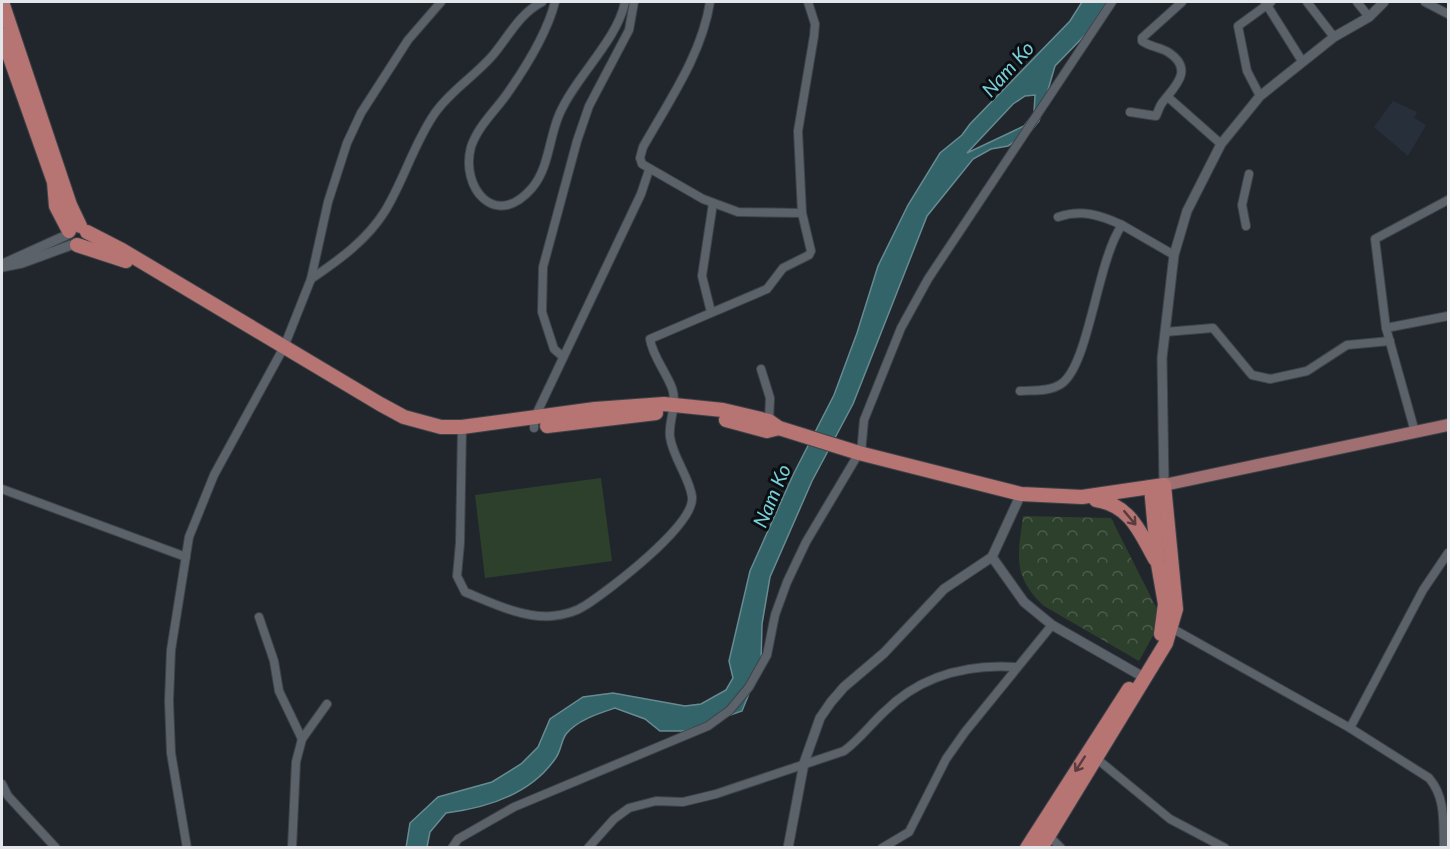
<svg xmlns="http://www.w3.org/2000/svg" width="1450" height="849" viewBox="0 0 1450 849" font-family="Lato,sans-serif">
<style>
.built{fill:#262f3a}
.green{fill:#2d402c}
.forest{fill:url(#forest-crowns)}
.water{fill:#32646a;stroke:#678b90;stroke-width:1.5;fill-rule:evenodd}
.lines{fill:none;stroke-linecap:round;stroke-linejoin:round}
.minor-casing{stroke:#3e4348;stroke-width:10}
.tertiary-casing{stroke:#3e4348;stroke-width:11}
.primary-casing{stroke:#3e4348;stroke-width:14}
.trunk-casing{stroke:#3e4348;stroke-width:16}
.minor{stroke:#5c626a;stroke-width:8}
.tertiary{stroke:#5c626a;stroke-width:9}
.primary{stroke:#a06f71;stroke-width:12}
.trunk{stroke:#b67473;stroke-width:14}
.oneway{stroke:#583c3e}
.labels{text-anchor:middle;stroke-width:6;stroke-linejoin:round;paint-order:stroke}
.water-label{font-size:20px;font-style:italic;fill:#79cfd9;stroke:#0c0f12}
</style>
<defs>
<pattern id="forest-crowns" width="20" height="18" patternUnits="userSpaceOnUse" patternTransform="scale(1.5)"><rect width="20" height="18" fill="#2d402c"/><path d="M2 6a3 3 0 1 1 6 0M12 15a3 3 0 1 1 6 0" fill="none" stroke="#4b5c4b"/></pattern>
</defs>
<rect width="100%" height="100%" fill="#21262c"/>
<!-- built -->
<path class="built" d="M1393 101 1417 112 1414 118 1426 125 1408 156 1374 127Z"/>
<!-- green -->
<path class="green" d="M601 478 612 561 485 578 475 495Z"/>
<!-- forest -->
<path class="forest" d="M1023 516 1111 518 1157 609 1154 634 1139 661 1044 606C1012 576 1018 556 1023 516Z"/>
<!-- water -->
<path class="water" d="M1082 2H1107L1086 34 1055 66 1039 121 1031 131 1008 146 991 149 973 159 927 216 853 404 812 481 770 577 762 624 761 664 742 711 685 731H660L645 719 615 708C600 713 577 720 566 734 561 741 561 752 555 759 530 795 486 808 446 813L430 832 427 847 406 848 410 823 438 797 492 782 521 764 538 747 550 719 583 697 613 693 685 706 701 704 726 690 733 678 729 661 750 571 793 475 834 395 857 333 878 266 908 205 940 153 962 135 970 124 1070 21ZM1035 95 1034 113 1024 126 967 153 1013 104 1025 96Z"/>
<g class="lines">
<!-- minor casing -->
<g class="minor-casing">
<g id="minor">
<path d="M555 2C547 33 526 67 507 94 495 111 478 126 471 147 460 187 495 231 532 188 549 168 549 138 559 115 575 77 617 41 625 2"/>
<path d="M710 2C702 54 669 101 643 147L640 158 642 164 703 199 738 212 802 213"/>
<path d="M1265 2 1302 61"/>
<path d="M1307 2 1334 37"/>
<path d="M1357 2 1369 17"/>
<path d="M1425 2 1448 14"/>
<path d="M1260 96 1247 71 1238 26 1271 2"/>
<path d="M1169 98 1221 144"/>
<path d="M1130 112 1156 116C1158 112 1159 107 1162 103 1173 88 1196 70 1168 52 1160 47 1150 47 1142 41V38L1182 2"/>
<path d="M1058 217C1082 209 1100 215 1122 225"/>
<path d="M1246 226 1242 205 1249 174"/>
<path d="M311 279C339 260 367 240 385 211 404 180 414 143 435 113 451 90 475 76 493 55 509 36 519 14 542 2"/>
<path d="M711 312 702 276 713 203"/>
<path d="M1386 328 1448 316"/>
<path d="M1165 332 1213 328 1252 375 1270 379 1307 371 1347 345 1390 341"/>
<path d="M562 356 554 349 542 312 543 267 577 141 589 106 629 30 634 2"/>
<path d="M761 369 770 398 769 421"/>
<path d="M1020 391C1033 390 1049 392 1061 384 1089 366 1097 260 1122 225L1174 255"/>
<path d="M462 427 460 543 457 576 465 592C490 602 524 619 552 616 563 615 577 611 586 605 609 590 695 525 692 497 690 478 673 458 670 437 668 421 678 405 672 388 666 372 652 355 650 339L767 289 783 268 809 255 811 251 802 213 798 131 814 36 815 24 808 2"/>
<path d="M534 428V419L641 194 649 170"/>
<path d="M1415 432 1386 328 1375 239 1448 200"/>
<path d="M861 453 864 420 901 328 928 279 1112 2"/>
<path d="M2 489 186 557"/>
<path d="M259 617 274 661 279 691 302 739"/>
<path d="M1168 626 1350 728 1429 778C1446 798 1443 822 1444 848"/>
<path d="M1350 728 1423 590 1448 553"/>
<path d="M1097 759 1170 819 1225 848"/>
<path d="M2 784 8 796 56 848"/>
<path d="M1047 834 1061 848"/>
<path d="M187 848 171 753 169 701 171 650 189 537 214 475 284 347 311 279 328 202 347 143 361 113 408 40 441 2"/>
<path d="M292 848 296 762 302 739 327 704"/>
<path d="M452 848 458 839 514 807 708 726 730 710 749 687 767 655 775 615 787 582 806 542 859 453"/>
<path d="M588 848 614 819 629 808 656 801 683 802 716 794 844 751C859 740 870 725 884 712 920 676 965 664 1015 667"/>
<path d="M882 848 909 832 946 759 965 732 1052 625"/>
</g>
</g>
<!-- tertiary casing -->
<g class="tertiary-casing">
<g id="tertiary">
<path d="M5 263 69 234"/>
<path d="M2 267 22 263 74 244"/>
<path d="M1164 485 1162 358 1174 255 1187 211 1221 144 1260 96 1334 37 1369 17 1384 2"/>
<path d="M1021 494 992 557 1024 602 1052 625 1138 674"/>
<path d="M788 848 804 763 820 718 831 702 844 687 884 653 944 589 992 557"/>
</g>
</g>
<!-- primary casing -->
<g class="primary-casing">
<path id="primary" d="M1164 485 1448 425"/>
</g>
<!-- trunk casing -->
<g class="trunk-casing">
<g id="trunk">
<path d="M2 2 70 205 80 226"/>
<path d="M2 35 54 182 56 206 69 231"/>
<path d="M87 232 122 250 380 404 404 417 441 427H462L595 409 664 404 723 410 769 421 779 428 859 453 1021 494 1082 497 1164 485 1176 609 1166 643 1041 848"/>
<path d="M77 245 126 261"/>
<path d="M726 420 767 431 779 428"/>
<path d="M547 426 656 413"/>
<path d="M1151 487 1158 564 1165 604 1161 634"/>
<path d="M1096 500C1130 505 1140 532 1155 559"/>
<path d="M1027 848 1129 689"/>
</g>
</g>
<!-- minor -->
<use href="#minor" class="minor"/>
<!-- tertiary -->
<use href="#tertiary" class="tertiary"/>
<!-- primary -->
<use href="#primary" class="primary"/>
<!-- trunk -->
<use href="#trunk" class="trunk"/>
</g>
<!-- one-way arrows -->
<defs><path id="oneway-shaft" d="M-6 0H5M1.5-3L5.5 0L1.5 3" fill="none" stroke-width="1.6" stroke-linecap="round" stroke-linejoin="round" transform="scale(1.5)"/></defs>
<g class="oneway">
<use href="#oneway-shaft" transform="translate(1130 518) rotate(50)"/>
<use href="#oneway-shaft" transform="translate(1080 764) rotate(123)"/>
</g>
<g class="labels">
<!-- water labels -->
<g class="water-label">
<text transform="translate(1008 69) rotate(-48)" y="7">Nam Ko</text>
<text transform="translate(772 496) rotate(-67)" y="7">Nam Ko</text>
</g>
</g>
<!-- border -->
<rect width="1450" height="849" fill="none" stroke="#e2e6ea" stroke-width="6"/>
</svg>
